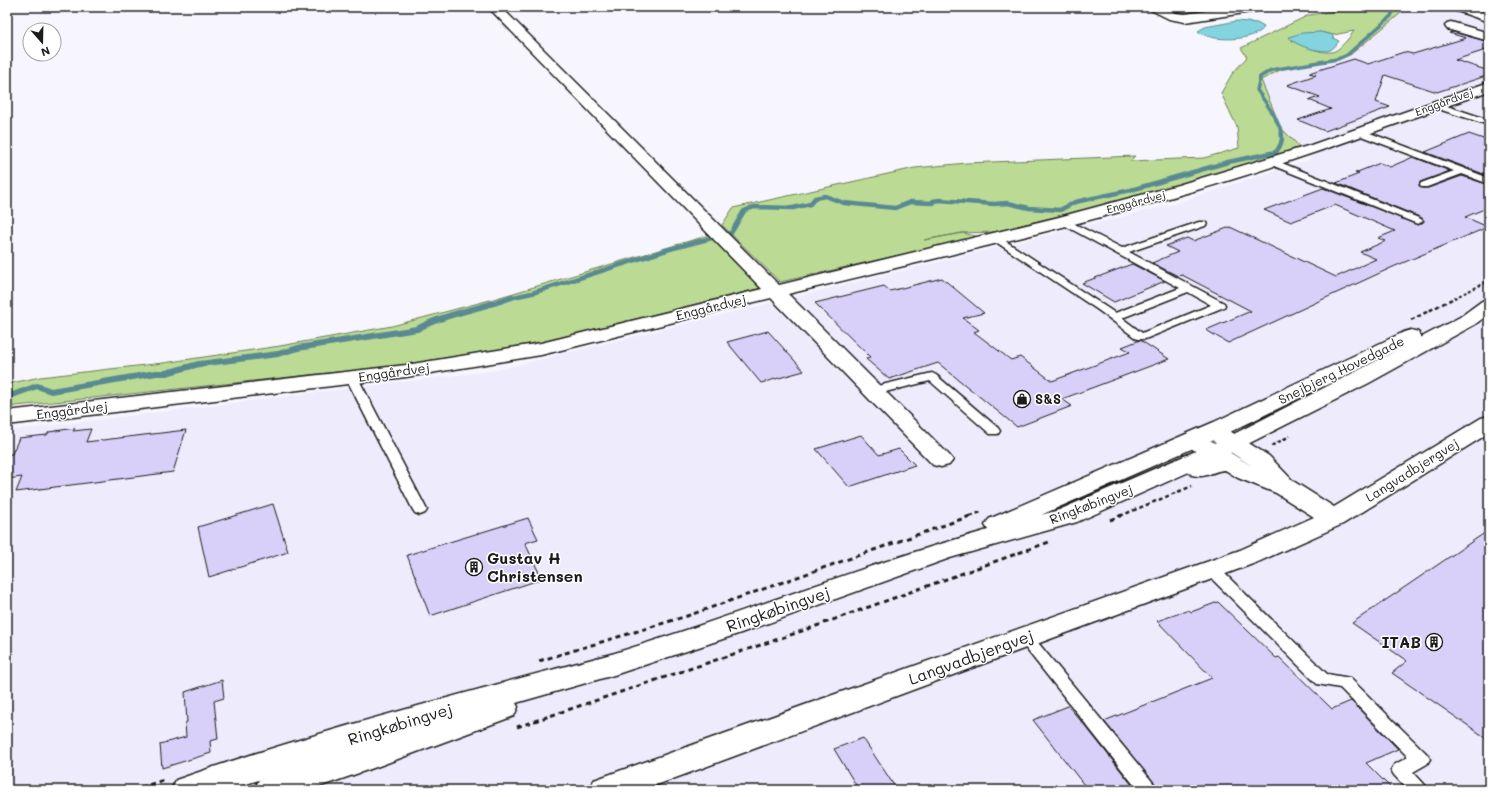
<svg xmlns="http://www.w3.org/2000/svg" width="1496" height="797" viewBox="0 0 1496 797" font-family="Mali,sans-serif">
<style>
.built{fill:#eeebfc}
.green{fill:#bbdb95;stroke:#6c7c58;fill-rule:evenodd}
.water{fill:#84d4df;stroke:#5a8a91}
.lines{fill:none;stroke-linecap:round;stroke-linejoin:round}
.stream-far2{stroke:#5a8a91;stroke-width:3.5}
.stream-far1{stroke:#5a8a91;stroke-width:4.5}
.stream{stroke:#5a8a91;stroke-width:6}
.building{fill:#d9d0f9;stroke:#1c1c1c}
.service-casing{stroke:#1c1c1c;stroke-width:3}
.minor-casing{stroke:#1c1c1c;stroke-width:3}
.tertiary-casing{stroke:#1c1c1c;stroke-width:3}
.path-far2{stroke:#1c1c1c;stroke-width:2;stroke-dasharray:3 2.5;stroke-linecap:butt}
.path-far1{stroke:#1c1c1c;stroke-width:2.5;stroke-dasharray:4 3;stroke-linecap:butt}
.path{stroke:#1c1c1c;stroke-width:3;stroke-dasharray:5 4;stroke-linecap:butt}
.service{fill:#fff;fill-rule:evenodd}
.minor{fill:#fff;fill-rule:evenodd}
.tertiary{fill:#fff;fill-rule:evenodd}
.labels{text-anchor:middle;stroke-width:3;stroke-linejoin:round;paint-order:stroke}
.far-street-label{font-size:11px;fill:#1c1c1c;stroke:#fff}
.street-label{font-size:13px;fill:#1c1c1c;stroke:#fff}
.poi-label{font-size:13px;font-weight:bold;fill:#1c1c1c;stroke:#fff;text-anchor:start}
.near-poi-label{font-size:16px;font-weight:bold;fill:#1c1c1c;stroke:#fff;text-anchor:start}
.near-street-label{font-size:16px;fill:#1c1c1c;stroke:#fff}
</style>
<rect width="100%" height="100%" fill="#f7f6fe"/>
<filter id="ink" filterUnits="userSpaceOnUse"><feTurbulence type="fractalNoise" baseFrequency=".025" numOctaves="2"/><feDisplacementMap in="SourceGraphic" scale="8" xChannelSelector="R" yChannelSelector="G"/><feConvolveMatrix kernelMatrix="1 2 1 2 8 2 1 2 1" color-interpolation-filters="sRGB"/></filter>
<g filter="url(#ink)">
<!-- built -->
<path class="built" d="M1415 7H1441L1489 23V790H7V431L497 370 1170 205 1311 159 1281 128 1261 80 1282 69 1350 55 1407 8Z"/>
<!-- green -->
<g class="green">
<path d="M1362 7H1415L1407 8 1350 55 1282 69 1261 80 1281 128 1300 147 1181 186 994 232 962 233 924 240 963 233 979 237 780 282 722 225 733 208 915 168 967 163 1135 156 1130 161 1204 158 1239 148 1237 127 1221 93 1232 74 1247 57 1241 48 1309 15ZM1354 31C1350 37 1339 51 1332 52 1321 54 1302 45 1292 41L1320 32 1333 35Z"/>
<path d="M713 234 761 288 543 342 403 365 7 407V384L40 377 163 363 280 346 392 326 490 300Z"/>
</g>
<!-- water -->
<g class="water">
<path d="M1237 21 1257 23 1264 27C1257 41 1210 43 1198 31L1205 27Z"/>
<path d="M1320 32 1333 35V38L1339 41C1336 45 1333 50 1327 51 1316 51 1295 46 1289 37L1302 33Z"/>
</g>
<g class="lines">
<!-- stream-far2 -->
<path class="stream-far2" d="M1281 130 1272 112 1257 90 1260 77 1271 70 1338 59 1347 55 1391 16 1395 7"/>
<!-- stream-far1 -->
<g class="stream-far1">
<path d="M731 233 744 211 754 207 793 208 810 204 815 198 825 196 844 203 895 208 910 202 933 203V201L939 200 994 204 1008 203 1029 208 1060 210 1075 202 1131 190 1228 162 1276 152C1282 144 1283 139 1281 129"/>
<path d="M509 298 532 293 670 249 712 238"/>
</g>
<!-- stream -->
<path class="stream" d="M7 397 37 386 51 391 156 373H166L199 364 278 354 298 348 417 329C446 313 481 309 512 297"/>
</g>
<!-- building -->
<g class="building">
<path d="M1453 32 1489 42V49L1455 60 1489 71V75L1437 92 1385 75 1376 102 1390 107 1325 131 1298 120 1331 109 1309 100 1320 97 1287 85 1316 75 1309 73 1354 59 1368 64 1404 52 1413 54 1466 38 1449 33Z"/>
<path d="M1469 134 1489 141V176L1425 152Z"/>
<path d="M1413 157 1450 171 1420 182 1419 186 1421 188H1428L1462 176 1489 185V207L1465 217 1488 227 1393 267 1228 343 1206 330 1251 311 1182 275 1178 276 1152 263 1178 252 1166 246 1187 238 1193 241 1230 227 1336 277 1376 259 1360 252 1386 241 1378 238 1395 231 1335 205 1291 222 1264 210 1323 188 1419 225 1424 221 1422 218 1336 183 1359 174 1355 173 1380 163 1390 167Z"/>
<path d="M1132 264 1165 281 1114 302 1082 283Z"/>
<path d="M942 278 984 313 963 318 979 330 974 332 1011 360 1020 357 1052 381 1130 352 1122 347 1140 340 1169 359 1062 399 1072 406 1017 427 938 363 889 379 866 359 870 357 815 303 884 286 890 291Z"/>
<path d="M768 331 804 371 761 383 727 342Z"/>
<path d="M75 428 73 431 91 429 86 442 186 430 173 472 16 492 22 477 7 479V454H12L19 438 47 435 49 432Z"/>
<path d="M861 435 879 455 899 449 915 465 849 487 816 449Z"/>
<path d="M273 504 288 552 209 577 198 527Z"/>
<path d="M528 518 538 539 525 543 542 579 430 616 407 555Z"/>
<path d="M1489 530V740L1392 673 1407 661 1352 623Z"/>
<path d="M1218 602 1276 658 1279 657 1332 709 1351 701 1398 749 1366 763 1393 790H1159L1104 721 1212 678 1157 621 1189 610 1191 612Z"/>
<path d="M222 680 224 698 214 701 218 739 210 741 211 753 162 768 160 744 186 737 185 723 187 722 185 692Z"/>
<path d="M1068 706 1087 728 1136 790H1088L1033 720Z"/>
<path d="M863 738 897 790H859L834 749Z"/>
</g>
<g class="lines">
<!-- service casing -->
<g class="service-casing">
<g id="service">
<path d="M1432 103H1438L1489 120V125L1432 107Z"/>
<path d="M1356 130H1362L1489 178V184L1462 174 1427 187H1421L1420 185 1421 183 1454 171 1356 134Z"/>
<path d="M1272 159 1421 219 1423 221 1418 224 1415 223 1269 164 1268 162Z"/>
<path d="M1063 218 1122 248 1199 222H1205L1207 224 1205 226 1129 252 1224 303 1225 305 1224 307 1145 339H1137L1098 310 990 238 992 236H998L1115 313 1180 288 1060 223 1058 221ZM1188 292 1211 305 1142 333 1122 318Z"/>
<path d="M932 373 936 375 998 428 1000 431 998 434H990L930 381 873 395 869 394 867 391 869 388Z"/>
<path d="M352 374 356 376 358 378 427 510 425 513 420 515 415 513 413 510 346 378 348 376Z"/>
<path d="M1211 564 1216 565 1327 674 1350 678 1427 754 1430 759 1427 764 1413 772 1425 785 1428 790H1408L1394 775 1391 770 1394 765 1408 757 1340 688 1317 684 1206 573 1204 569 1206 565Z"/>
<path d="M1025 631 1030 633 1155 785 1158 790H1138L1020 641 1017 637 1020 633Z"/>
</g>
</g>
<!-- minor casing -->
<g class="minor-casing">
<g id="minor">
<path d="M488 7H501L779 285 1059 217 1178 185 1311 145 1489 82V91C1390 126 1291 163 1190 192 1058 231 922 261 788 294L949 455 953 460 949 465 941 467 933 465 771 298 541 355 406 377 7 425V411L406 365 541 343 762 289Z"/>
<path d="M1147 7H1163L1176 13 1185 14 1234 7H1263L1261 9 1257 11 1185 22 1169 19 1149 9Z"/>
<path d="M1451 22 1489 33V41L1447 29 1445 26 1447 23Z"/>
<path d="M1489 416V433L1343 524 1258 562 643 790H589L594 780 1240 550 1314 517 1276 493 1238 478 1186 445 1182 440 1186 435 1194 433 1202 435 1253 467 1206 436 1203 431 1206 426 1214 424 1222 426 1269 456 1293 481 1334 507 1481 418Z"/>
</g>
</g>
<!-- tertiary casing -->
<g class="tertiary-casing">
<g id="tertiary">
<path d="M1449 7H1467L1489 14V22L1451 9Z"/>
<path d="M1489 299V314L1474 325 1369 383 1226 455 1240 459 1244 464 1240 469C1234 471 1230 470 1224 470 1211 471 1207 479 1192 475L1189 472 1077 522 950 558 738 634 614 675 516 703 518 707 514 716 379 766 310 790H254L259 780 274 775 228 790H171L176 780C280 743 388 714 495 685 535 674 575 664 615 653 740 615 862 565 988 530L985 525 989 519 1214 422 1404 332 1411 330 1418 332 1421 336 1420 338 1460 317 1482 301ZM1398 350 1226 438 1059 510 1041 515 1230 432Z"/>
</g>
</g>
<!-- path-far2 -->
<path class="path-far2" d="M1454 298 1489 281"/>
<!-- path-far1 -->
<g class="path-far1">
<path d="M1411 320 1456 297"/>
<path d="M1271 446 1290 436"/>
<path d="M970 516 981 512"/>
<path d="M1120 516 1192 486"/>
</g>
<!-- path -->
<g class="path">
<path d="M1110 520 1122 515"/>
<path d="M539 661 687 616 973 515"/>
<path d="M517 727 805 630 1049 542"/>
<path d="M132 790 164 780"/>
</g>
<!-- service -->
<use href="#service" class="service"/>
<!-- minor -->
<use href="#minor" class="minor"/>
<!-- tertiary -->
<use href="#tertiary" class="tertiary"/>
</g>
</g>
<!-- icons -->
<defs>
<g id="shop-ring" transform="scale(0.9)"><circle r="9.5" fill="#fff" stroke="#1c1c1c" stroke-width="1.5"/><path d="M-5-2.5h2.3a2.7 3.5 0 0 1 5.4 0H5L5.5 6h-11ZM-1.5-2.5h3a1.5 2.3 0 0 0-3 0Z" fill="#1c1c1c"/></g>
<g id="building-ring" transform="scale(0.9)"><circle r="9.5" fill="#fff" stroke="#1c1c1c" stroke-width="1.5"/><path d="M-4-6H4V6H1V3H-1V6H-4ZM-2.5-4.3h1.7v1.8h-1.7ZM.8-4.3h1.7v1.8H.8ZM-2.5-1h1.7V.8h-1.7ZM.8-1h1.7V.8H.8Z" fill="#1c1c1c"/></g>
</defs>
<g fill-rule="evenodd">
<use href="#shop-ring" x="1022" y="399"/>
<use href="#building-ring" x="474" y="567"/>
<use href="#building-ring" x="1434" y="642"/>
</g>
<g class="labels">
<!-- far-street labels -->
<g class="far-street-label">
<text transform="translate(1444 102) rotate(-20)" y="4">Enggårdvej</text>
<text transform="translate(1136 202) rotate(-15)" y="4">Enggårdvej</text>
</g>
<!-- street labels -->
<g class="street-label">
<text transform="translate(711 307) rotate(-14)" y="5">Enggårdvej</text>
<text transform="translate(1341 370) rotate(-26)" y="5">Snejbjerg Hovedgade</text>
<text transform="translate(394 372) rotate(-8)" y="5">Enggårdvej</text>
<text transform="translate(72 410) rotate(-7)" y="5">Enggårdvej</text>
<text transform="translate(1412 470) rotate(-32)" y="5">Langvadbjergvej</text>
<text transform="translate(1091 504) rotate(-21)" y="5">Ringkøbingvej</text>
</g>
<!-- poi labels -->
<g class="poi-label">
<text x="1035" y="404">S&amp;S</text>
</g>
<!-- near-poi labels -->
<g class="near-poi-label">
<text x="487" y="564">Gustav H<tspan x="487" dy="18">Christensen</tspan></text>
<text x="1421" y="648" text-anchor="end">ITAB</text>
</g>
<!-- near-street labels -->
<g class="near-street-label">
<text transform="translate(778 609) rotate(-19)" y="6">Ringkøbingvej</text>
<text transform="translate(971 657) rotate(-20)" y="6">Langvadbjergvej</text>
<text transform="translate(400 724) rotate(-17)" y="6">Ringkøbingvej</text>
</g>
</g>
<!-- margin -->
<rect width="1496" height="797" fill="none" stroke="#fff" stroke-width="24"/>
<rect x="12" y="12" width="1472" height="773" fill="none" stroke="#1c1c1c" stroke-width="1.5" filter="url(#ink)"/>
<!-- north arrow -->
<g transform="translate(42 42) rotate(160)"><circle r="19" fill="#ffffff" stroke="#a4a4a4"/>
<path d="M0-3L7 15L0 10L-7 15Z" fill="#1c1c1c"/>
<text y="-6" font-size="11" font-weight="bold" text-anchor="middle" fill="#1c1c1c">N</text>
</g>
</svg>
